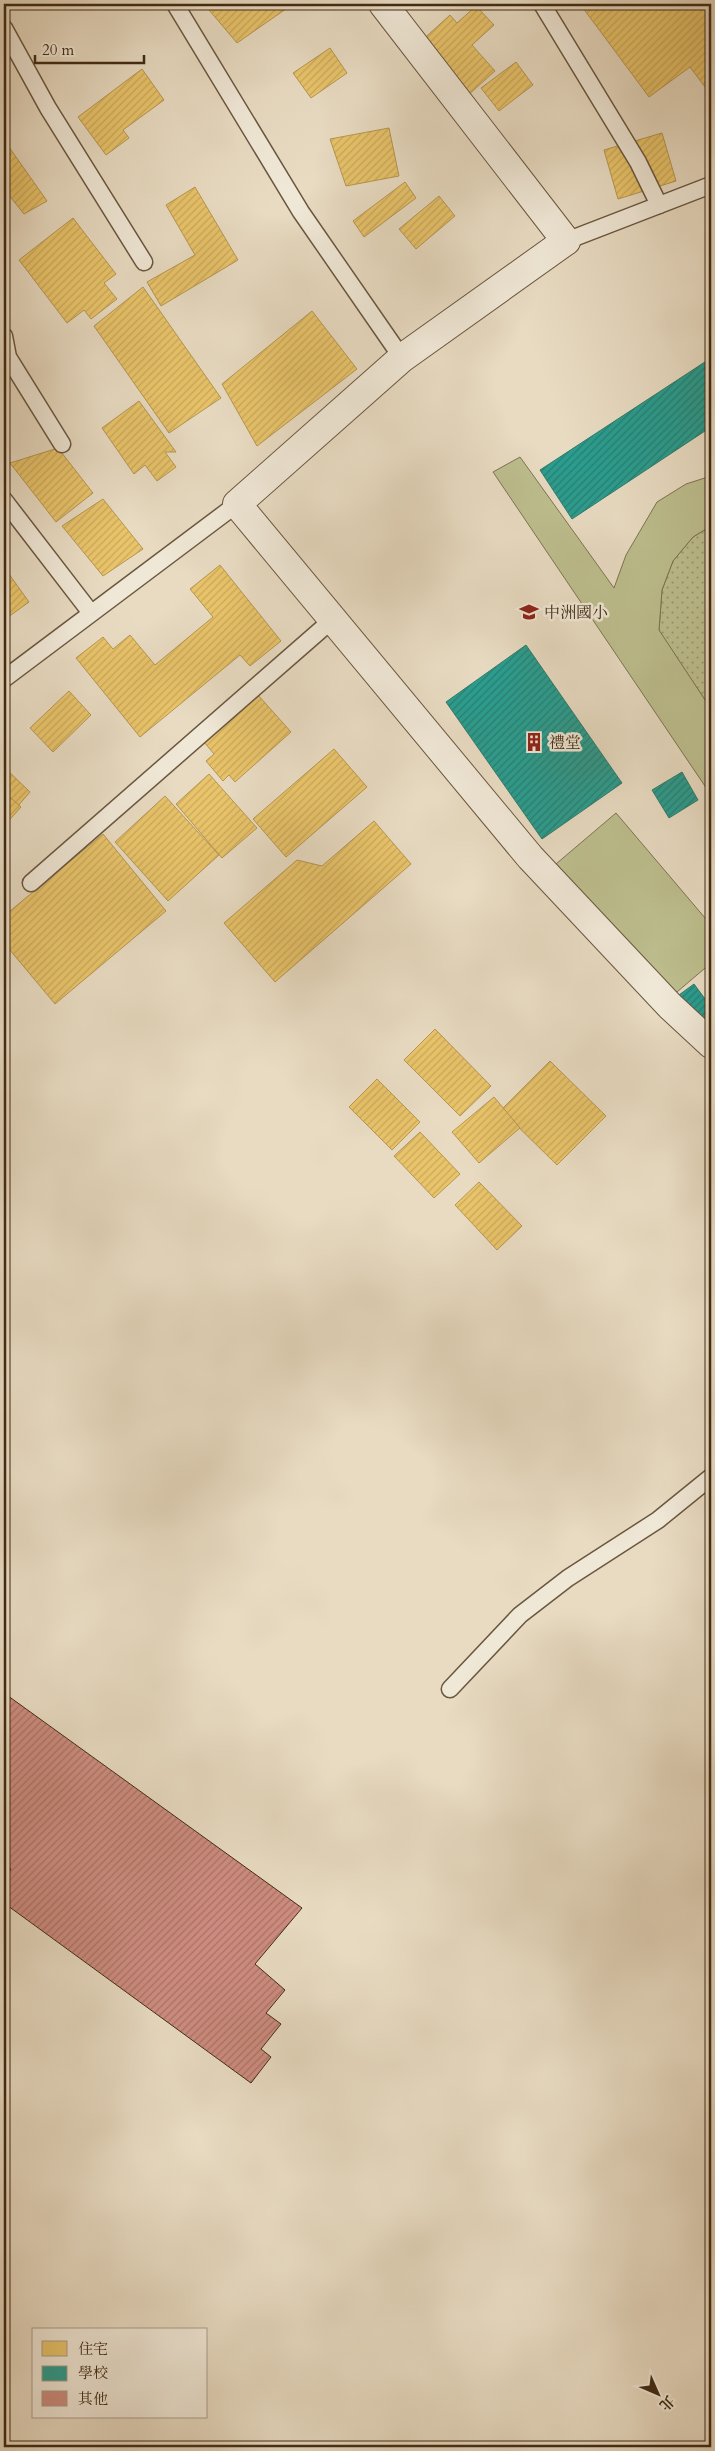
<svg xmlns="http://www.w3.org/2000/svg" width="715" height="2451" viewBox="0 0 715 2451" font-family="Cardo,'Noto Serif TC',serif">
<style>
.grass{fill:url(#grass-dots);stroke:#7e7451}
.green{fill:#bdbe8e;stroke:#7e7451}
.homes{fill:url(#homes-hatch);stroke:#b69650}
.schools{fill:url(#schools-hatch);stroke:#317b6a}
.building{fill:url(#building-hatch);stroke:#402b14}
.lines{fill:none;stroke-linecap:round;stroke-linejoin:round}
.service-casing{stroke:#6a5740;stroke-width:19}
.minor-casing{stroke:#6a5740;stroke-width:30}
.tertiary-casing{stroke:#6a5740;stroke-width:30}
.service{stroke:#f0e8d7;stroke-width:16}
.minor{stroke:#f0e8d7;stroke-width:28}
.tertiary{stroke:#f0e8d7;stroke-width:28}
.labels{text-anchor:middle;stroke-width:5;stroke-linejoin:round;paint-order:stroke}
.poi-label{font-size:16px;fill:#402b14;stroke:#f0e8d7;text-anchor:start}
</style>
<defs>
<pattern id="grass-dots" width="8" height="8" patternUnits="userSpaceOnUse" patternTransform="scale(1.25)"><rect width="8" height="8" fill="#bdbe8e"/><path d="M2 2h.1M6 6h.1" fill="none" stroke="#9b9b73" stroke-width="1.8" stroke-linecap="round"/></pattern>
<pattern id="homes-hatch" width="6" height="6" patternUnits="userSpaceOnUse" patternTransform="scale(1.25)"><rect width="6" height="6" fill="#e9c46a"/><path d="M-1 1l2-2M0 6l6-6M5 7l2-2" fill="none" stroke="#c9a95b"/></pattern>
<pattern id="schools-hatch" width="6" height="6" patternUnits="userSpaceOnUse" patternTransform="scale(1.25)"><rect width="6" height="6" fill="#2a9d8f"/><path d="M-1 1l2-2M0 6l6-6M5 7l2-2" fill="none" stroke="#258074"/></pattern>
<pattern id="building-hatch" width="6" height="6" patternUnits="userSpaceOnUse" patternTransform="scale(1.25)"><rect width="6" height="6" fill="#ce8c80"/><path d="M-1 1l2-2M0 6l6-6M5 7l2-2" fill="none" stroke="#a97368"/></pattern>
</defs>
<rect width="100%" height="100%" fill="#e8dbc2"/>
<filter id="stains"><feTurbulence type="fractalNoise" baseFrequency=".004" numOctaves="4"/><feColorMatrix values="0 0 0 0 .2 0 0 0 0 .09 0 0 0 0 .02 0 0 0 .5 -.17"/></filter>
<radialGradient id="worn" r=".72"><stop offset=".6" stop-color="#630" stop-opacity="0"/><stop offset="1" stop-color="#630" stop-opacity=".3"/></radialGradient>
<!-- grass -->
<path class="grass" d="M711 526V709L659 631 662 590 673 561 693 537Z"/>
<!-- green -->
<g class="green">
<path d="M520 457 614 588 626 555 657 502 686 484 711 476V526L693 537 673 561 662 590 659 630 711 709V795L493 472Z"/>
<path d="M616 813 711 925V963L657 1009 543 875Z"/>
</g>
<!-- homes -->
<g class="homes">
<path d="M204 4H293L237 43Z"/>
<path d="M580 4H711V83L705 87 690 67 649 97Z"/>
<path d="M476 6 494 25 472 45 495 71 466 97 418 44 450 15 457 23Z"/>
<path d="M330 48 347 73 311 98 293 73Z"/>
<path d="M516 62 533 85 499 111 481 88Z"/>
<path d="M142 69 164 100 123 130 129 138 106 155 78 117Z"/>
<path d="M389 128 399 176 346 186 330 139Z"/>
<path d="M662 133 676 181 618 199 604 150Z"/>
<path d="M4 140 47 201 24 214 4 189Z"/>
<path d="M405 182 416 198 364 237 353 221Z"/>
<path d="M195 187 238 260 161 306 147 282 195 255 166 205Z"/>
<path d="M439 196 455 216 416 249 399 229Z"/>
<path d="M73 218 116 274 104 283 117 299 91 319 84 310 67 323 19 260Z"/>
<path d="M143 287 221 398 169 433 94 326Z"/>
<path d="M4 310 10 319 4 324Z"/>
<path d="M312 311 357 369 257 446 222 384Z"/>
<path d="M139 401 176 452H165L176 467 157 481 145 465 134 474 102 428Z"/>
<path d="M58 448 93 493 56 522 10 463Z"/>
<path d="M103 499 143 549 103 576 62 526Z"/>
<path d="M220 565 281 641 250 666 240 655 140 737 76 658 103 637 113 649 130 635 155 665 213 617 190 589Z"/>
<path d="M4 567 29 602 4 620Z"/>
<path d="M69 691 91 715 53 752 30 728Z"/>
<path d="M258 695 291 732 235 782 229 775 223 781 206 761 214 754 204 742Z"/>
<path d="M334 749 367 787 286 857 253 819Z"/>
<path d="M4 767 30 792 17 807 4 794Z"/>
<path d="M209 774 257 828 222 858 176 804Z"/>
<path d="M4 792 21 807 4 826Z"/>
<path d="M165 796 219 855 168 901 115 842Z"/>
<path d="M374 821 411 864 275 982 224 923 297 860 322 866Z"/>
<path d="M103 834 166 911 55 1004 4 943V916Z"/>
<path d="M435 1029 491 1086 460 1116 404 1060Z"/>
<path d="M550 1061 606 1116 557 1165 501 1110Z"/>
<path d="M377 1079 420 1122 392 1150 349 1107Z"/>
<path d="M494 1097 520 1128 479 1163 452 1132Z"/>
<path d="M420 1132 460 1174 434 1198 394 1156Z"/>
<path d="M479 1182 522 1226 497 1250 455 1205Z"/>
</g>
<!-- schools -->
<g class="schools">
<path d="M711 358V427L572 519 540 470Z"/>
<path d="M526 645 622 783 542 839 446 702Z"/>
<path d="M682 772 698 800 669 818 652 790Z"/>
<path d="M694 984 711 1007V1062L668 1003Z"/>
</g>
<!-- building -->
<path class="building" d="M4 1693 302 1908 255 1964 285 1990 266 2013 281 2024 261 2049 271 2057 251 2083 4 1903V1880L11 1869 4 1863Z"/>
<g class="lines">
<!-- service casing -->
<g class="service-casing">
<g id="service">
<path d="M175 4 301 212 402 358"/>
<path d="M542 4 638 162 659 205"/>
<path d="M4 28 48 108 144 262"/>
<path d="M566 241 711 185"/>
<path d="M4 336 8 357 62 444"/>
<path d="M4 500 91 613"/>
<path d="M4 679 237 504"/>
<path d="M31 883 332 620"/>
<path d="M450 1689 520 1615 568 1578 658 1520 711 1477"/>
</g>
</g>
<!-- minor casing -->
<g class="minor-casing">
<path id="minor" d="M383 4 566 241"/>
</g>
<!-- tertiary casing -->
<g class="tertiary-casing">
<path id="tertiary" d="M566 241 402 358 237 504 530 857 670 1006 711 1044"/>
</g>
<!-- service -->
<use href="#service" class="service"/>
<!-- minor -->
<use href="#minor" class="minor"/>
<!-- tertiary -->
<use href="#tertiary" class="tertiary"/>
</g>
<!-- icons -->
<defs>
<g id="school-bare" transform="scale(1.5)"><path d="M0-5L7-2L0 1L-7-2ZM-4 1L0 2.5L4 1V4Q0 6-4 4Z" fill="#8f2418" stroke="#f0e8d7" stroke-width="2.5" paint-order="stroke"/></g>
<g id="building-bare" transform="scale(1.5)"><path d="M-4-6H4V6H1V3H-1V6H-4ZM-2.5-4.3h1.7v1.8h-1.7ZM.8-4.3h1.7v1.8H.8ZM-2.5-1h1.7V.8h-1.7ZM.8-1h1.7V.8H.8Z" fill="#8f2418" stroke="#f0e8d7" stroke-width="2.5" paint-order="stroke"/></g>
</defs>
<g fill-rule="evenodd">
<use href="#school-bare" x="529" y="612"/>
<use href="#building-bare" x="534" y="742"/>
</g>
<g class="labels">
<!-- poi labels -->
<g class="poi-label">
<text x="544" y="618">中洲國小</text>
<text x="549" y="748">禮堂</text>
</g>
</g>
<!-- margin -->
<rect width="715" height="2451" fill="none" stroke="#e8dbc2" stroke-width="20"/>
<rect x="5" y="5" width="705" height="2441" fill="none" stroke="#402b14" stroke-width="2.5"/>
<rect x="10" y="10" width="695" height="2431" fill="none" stroke="#402b14"/>
<!-- legend -->
<rect x="32" y="2328" width="175" height="90" fill="#f0e8d7" stroke="#aa9c89"/>
<rect x="42" y="2341" width="25" height="15" fill="#e9c46a" stroke="#aa9c89"/>
<text x="78" y="2354" font-size="15" fill="#402b14">住宅</text>
<rect x="42" y="2366" width="25" height="15" fill="#2a9d8f" stroke="#aa9c89"/>
<text x="78" y="2378" font-size="15" fill="#402b14">學校</text>
<rect x="42" y="2391" width="25" height="15" fill="#ce8c80" stroke="#aa9c89"/>
<text x="78" y="2404" font-size="15" fill="#402b14">其他</text>
<!-- north arrow -->
<g transform="translate(658 2394) rotate(135)" stroke="#f0e8d7" stroke-width="4" paint-order="stroke">
<path d="M0-4L9 19L0 12L-9 19Z" fill="#402b14"/>
<text y="-8" font-size="14" font-weight="bold" text-anchor="middle" fill="#402b14">北</text>
</g>
<!-- scale -->
<path d="M35 55v8h109v-8" fill="none" stroke="#402b14" stroke-width="2.5"/>
<text x="42" y="55" font-size="15" fill="#402b14" stroke="#f0e8d7" stroke-width="4" paint-order="stroke">20 m</text>
<rect width="100%" height="100%" filter="url(#stains)"/>
<rect width="100%" height="100%" fill="url(#worn)"/>
</svg>
